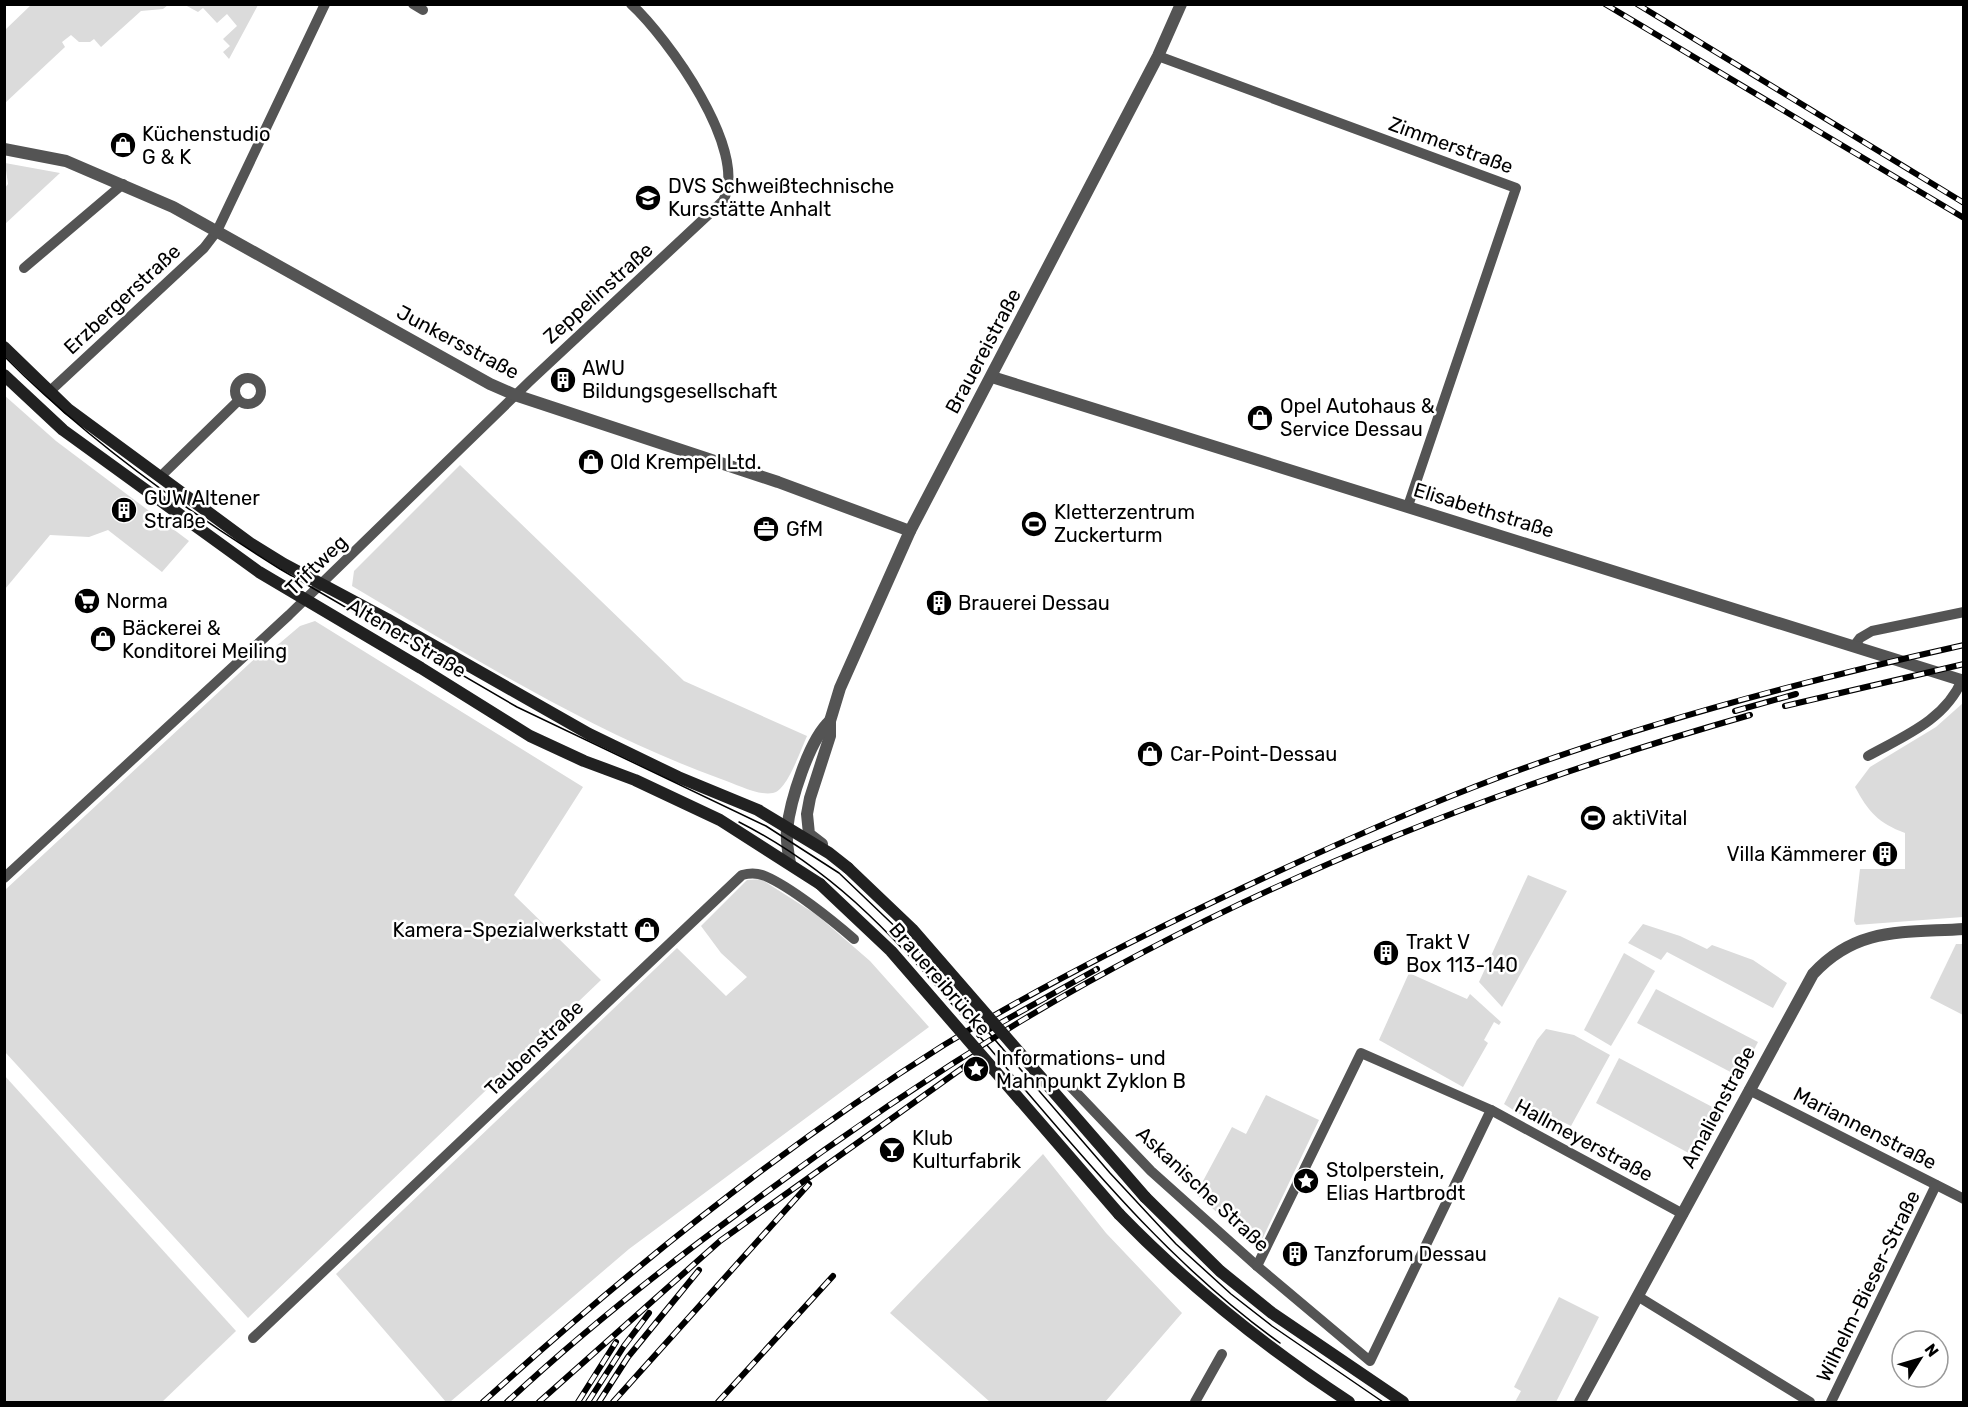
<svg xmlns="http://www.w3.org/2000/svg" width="1968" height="1407" viewBox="0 0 1968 1407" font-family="Rubik,sans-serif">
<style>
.green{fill:#dbdbdb}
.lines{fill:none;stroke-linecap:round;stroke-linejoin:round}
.minor{stroke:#545454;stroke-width:10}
.tertiary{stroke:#545454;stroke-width:12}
.secondary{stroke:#212121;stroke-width:12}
.tram{stroke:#000;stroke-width:1.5}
.rail-casing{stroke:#000;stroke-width:6}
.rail{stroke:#fff;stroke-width:4;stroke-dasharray:11;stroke-linecap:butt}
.secondary-bridge{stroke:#212121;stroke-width:12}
.labels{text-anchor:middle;stroke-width:5;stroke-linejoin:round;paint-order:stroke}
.poi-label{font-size:20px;fill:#000;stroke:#fff;text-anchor:start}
.street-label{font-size:20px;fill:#000;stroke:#fff}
</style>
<rect width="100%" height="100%" fill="#fff"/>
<!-- green -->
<g class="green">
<path d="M31 5V4L168 5 163 9 141 11 101 47 94 39 90 42H79L71 35 62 42 65 47 5 103V30Z"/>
<path d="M185 5 256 4 258 5 229 59 223 52 230 46 223 39 237 26 227 14 217 23 203 8 198 12Z"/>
<path d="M5 163 60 173 5 224V188L8 184Z"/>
<path d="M4 395 56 441 189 541 162 572 108 530 89 537 50 535 5 589Z"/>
<path d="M460 465 684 681 807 736C801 749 787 791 773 793 758 796 736 784 721 779 591 732 470 656 352 586L354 571Z"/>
<path d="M315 621 583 787 514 895 601 980 248 1318 5 1052V890L264 650 267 654 300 626Z"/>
<path d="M1963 703V917L1856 925 1854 921 1860 869H1905V833C1878 823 1868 811 1855 787L1870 767 1936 727Z"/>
<path d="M1528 875 1567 891 1502 1007 1479 982Z"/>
<path d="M761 879 817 915 870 961 929 1027 629 1249 450 1402H446L336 1274 677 948 726 996 747 977 721 953 701 926 747 880Z"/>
<path d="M1643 924 1680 936 1707 949 1712 945 1753 960 1787 983 1773 1008 1667 952 1661 960 1628 943Z"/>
<path d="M1956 944H1963V1015L1930 998Z"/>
<path d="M1624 953 1655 971 1611 1046 1584 1030Z"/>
<path d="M1409 973 1467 999 1470 994 1501 1022 1499 1025 1494 1022 1484 1040 1488 1043 1463 1087 1379 1040Z"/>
<path d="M1656 989 1758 1042 1740 1077 1637 1023Z"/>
<path d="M1546 1029 1574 1035 1610 1055 1571 1126 1563 1122 1556 1133 1535 1124 1504 1104 1537 1040Z"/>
<path d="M1619 1058 1720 1111 1696 1157 1596 1103Z"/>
<path d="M4 1075 236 1331 162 1402H5Z"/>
<path d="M1266 1095 1319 1120 1258 1248 1196 1194 1232 1127 1246 1134Z"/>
<path d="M1043 1154 1106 1233 1182 1313 1105 1402H990L890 1313Z"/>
<path d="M1559 1297 1599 1317 1556 1402H1515L1521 1391 1514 1387Z"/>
</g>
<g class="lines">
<!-- minor -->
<g class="minor">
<path d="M413 4 423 10"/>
<path d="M1158 56 1516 188 1408 506"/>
<path d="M24 268 123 184"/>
<circle cx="248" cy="391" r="13"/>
<path d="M49 392 204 248 217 231 325 4"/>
<path d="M160 477 238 401"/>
<path d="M1854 646 1860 638 1872 631 1964 612"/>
<path d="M1868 756C1904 736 1945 720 1962 680"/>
<path d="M4 878 289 615 530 381 723 201C750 151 667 37 631 4"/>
<path d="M1070 1086 1151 1171 1257 1266 1370 1361 1491 1110"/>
<path d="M1749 1090 1964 1199"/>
<path d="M1257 1266 1361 1053 1491 1110 1683 1214"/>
<path d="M1639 1297 1810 1402"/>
<path d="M253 1338 742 875C749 873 758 873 765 876 791 887 832 920 854 939"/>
<path d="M1195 1402 1222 1354"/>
<path d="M1831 1402 1936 1185"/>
</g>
<!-- tertiary -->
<g class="tertiary">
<path d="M4 149 66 161 173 207 490 384 515 395 778 482 910 531"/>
<path d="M992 377 1964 681"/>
<path d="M822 844 809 834 807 814 810 798 830 736V721L840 688 910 531 1158 56 1181 4"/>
<path d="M790 863C788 852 786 842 787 830 790 801 809 740 830 721"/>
<path d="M1580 1402 1813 974C1857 926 1904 933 1964 929"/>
</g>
<!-- secondary -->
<g class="secondary">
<path d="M4 347 68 409 250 543 284 564 387 619 589 734 678 777 758 810 829 853 848 868"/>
<path d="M4 375 63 430 259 572 421 668 530 736 584 761 635 780 720 820 820 884"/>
<path d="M1145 1197 1220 1271 1272 1313 1403 1402"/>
<path d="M1119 1214C1189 1286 1265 1347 1349 1402"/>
</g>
<!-- tram -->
<g class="tram">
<path d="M4 356C85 438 182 508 280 569L517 707 766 826 839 873 907 938 1110 1173 1176 1244 1231 1294 1272 1326 1383 1402"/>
<path d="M739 822C847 877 909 954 986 1044 1077 1150 1165 1261 1280 1343"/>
</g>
<!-- rail casing -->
<g class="rail-casing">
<g id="rail">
<path d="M1605 4 1964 218"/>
<path d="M1637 4 1964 203"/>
<path d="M1785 706 1964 664"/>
<path d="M1735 711 1796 694"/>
<path d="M979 1035 1097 969"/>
<path d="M483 1402C626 1272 780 1148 944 1045 1031 992 1121 946 1213 902 1307 857 1402 814 1500 777 1650 721 1807 680 1964 645"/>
<path d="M507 1402C581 1333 659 1271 741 1211 831 1143 924 1080 1021 1021 1247 885 1497 787 1750 715"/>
<path d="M539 1402 720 1241 968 1064"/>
<path d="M578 1402 616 1342"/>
<path d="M588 1402 624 1346 649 1313"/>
<path d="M599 1402 628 1357 699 1270"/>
<path d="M613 1402 809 1184"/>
<path d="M718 1402 833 1276"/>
</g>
</g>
<!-- rail -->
<use href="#rail" class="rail"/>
<!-- secondary-bridge -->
<g class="secondary-bridge">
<path d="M848 868 912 929 1145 1197"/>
<path d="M820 884 891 951 1119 1214"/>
</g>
</g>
<!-- icons -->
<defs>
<g id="shop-disc" transform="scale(1.35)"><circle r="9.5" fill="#000" stroke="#fff"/><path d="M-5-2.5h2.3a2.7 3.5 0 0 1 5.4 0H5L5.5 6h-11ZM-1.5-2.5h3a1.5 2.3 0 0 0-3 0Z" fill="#fff"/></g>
<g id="school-disc" transform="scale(1.35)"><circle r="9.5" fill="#000" stroke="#fff"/><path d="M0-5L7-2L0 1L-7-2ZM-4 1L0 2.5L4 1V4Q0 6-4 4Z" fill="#fff"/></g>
<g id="building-disc" transform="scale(1.35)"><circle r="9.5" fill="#000" stroke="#fff"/><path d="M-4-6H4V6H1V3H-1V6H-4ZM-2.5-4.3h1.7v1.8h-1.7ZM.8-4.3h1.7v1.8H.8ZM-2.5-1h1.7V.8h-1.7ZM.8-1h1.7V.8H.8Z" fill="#fff"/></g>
<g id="stadium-disc" transform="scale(1.35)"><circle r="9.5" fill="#000" stroke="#fff"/><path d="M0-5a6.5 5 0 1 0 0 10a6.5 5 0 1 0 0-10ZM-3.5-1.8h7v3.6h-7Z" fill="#fff"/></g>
<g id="office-disc" transform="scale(1.35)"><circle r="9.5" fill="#000" stroke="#fff"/><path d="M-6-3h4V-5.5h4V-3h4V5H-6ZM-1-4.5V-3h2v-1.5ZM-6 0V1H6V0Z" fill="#fff"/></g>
<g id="supermarket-disc" transform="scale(1.35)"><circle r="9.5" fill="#000" stroke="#fff"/><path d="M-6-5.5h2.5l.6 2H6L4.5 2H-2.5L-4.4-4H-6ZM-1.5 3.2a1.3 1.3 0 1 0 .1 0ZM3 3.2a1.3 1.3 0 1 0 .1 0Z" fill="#fff"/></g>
<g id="sight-disc" transform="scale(1.35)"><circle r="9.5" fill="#000" stroke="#fff"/><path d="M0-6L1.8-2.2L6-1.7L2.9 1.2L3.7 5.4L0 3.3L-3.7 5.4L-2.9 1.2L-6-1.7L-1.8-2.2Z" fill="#fff"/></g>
<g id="bar-disc" transform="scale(1.35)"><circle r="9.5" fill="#000" stroke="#fff"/><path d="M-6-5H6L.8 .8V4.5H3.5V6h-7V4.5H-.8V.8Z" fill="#fff"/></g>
</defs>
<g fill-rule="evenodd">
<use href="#shop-disc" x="123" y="145"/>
<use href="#school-disc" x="648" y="198"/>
<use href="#building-disc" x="563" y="380"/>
<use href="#shop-disc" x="1260" y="418"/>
<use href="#shop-disc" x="591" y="462"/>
<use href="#building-disc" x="124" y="510"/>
<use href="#stadium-disc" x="1034" y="524"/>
<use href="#office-disc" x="766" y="529"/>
<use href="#supermarket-disc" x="87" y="601"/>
<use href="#building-disc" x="939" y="603"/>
<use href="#shop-disc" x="103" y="639"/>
<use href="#shop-disc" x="1150" y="754"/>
<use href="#stadium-disc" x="1593" y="818"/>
<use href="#building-disc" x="1885" y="854"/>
<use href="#shop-disc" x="647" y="930"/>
<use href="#building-disc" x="1386" y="953"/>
<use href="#sight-disc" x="976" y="1069"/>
<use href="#bar-disc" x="892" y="1150"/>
<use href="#sight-disc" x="1306" y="1181"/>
<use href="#building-disc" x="1295" y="1254"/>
</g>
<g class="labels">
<!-- poi labels -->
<g class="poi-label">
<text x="142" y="141">Küchenstudio<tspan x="142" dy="23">G &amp; K</tspan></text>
<text x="668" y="193">DVS Schweißtechnische<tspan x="668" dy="23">Kursstätte Anhalt</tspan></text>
<text x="582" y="375">AWU<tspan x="582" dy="23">Bildungsgesellschaft</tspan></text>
<text x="1280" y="413">Opel Autohaus &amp;<tspan x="1280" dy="23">Service Dessau</tspan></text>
<text x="610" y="469">Old Krempel Ltd.</text>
<text x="144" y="505">GUW Altener<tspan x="144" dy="23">Straße</tspan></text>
<text x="1054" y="519">Kletterzentrum<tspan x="1054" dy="23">Zuckerturm</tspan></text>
<text x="786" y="536">GfM</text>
<text x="106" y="608">Norma</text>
<text x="958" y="610">Brauerei Dessau</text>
<text x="122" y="635">Bäckerei &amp;<tspan x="122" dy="23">Konditorei Meiling</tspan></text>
<text x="1170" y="761">Car-Point-Dessau</text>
<text x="1612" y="825">aktiVital</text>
<text x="1866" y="861" text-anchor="end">Villa Kämmerer</text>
<text x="628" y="937" text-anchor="end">Kamera-Spezialwerkstatt</text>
<text x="1406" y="949">Trakt V<tspan x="1406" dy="23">Box 113-140</tspan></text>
<text x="996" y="1065">Informations- und<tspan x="996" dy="23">Mahnpunkt Zyklon B</tspan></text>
<text x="912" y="1145">Klub<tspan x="912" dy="23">Kulturfabrik</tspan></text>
<text x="1326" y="1177">Stolperstein,<tspan x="1326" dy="23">Elias Hartbrodt</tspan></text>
<text x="1314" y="1261">Tanzforum Dessau</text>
</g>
<!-- street labels -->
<g class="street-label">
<text transform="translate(1451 145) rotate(20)" y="7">Zimmerstraße</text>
<text transform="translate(598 293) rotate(-42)" y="7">Zeppelinstraße</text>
<text transform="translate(122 299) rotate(-43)" y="7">Erzbergerstraße</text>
<text transform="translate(458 342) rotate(28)" y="7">Junkersstraße</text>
<text transform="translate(983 351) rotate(-62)" y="7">Brauereistraße</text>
<text transform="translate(1484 510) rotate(17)" y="7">Elisabethstraße</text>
<text transform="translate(316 565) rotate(-44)" y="7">Triftweg</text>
<text transform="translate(407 638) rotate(31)" y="7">Altener Straße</text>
<text transform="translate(940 979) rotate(49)" y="7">Brauereibrücke</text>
<text transform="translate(534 1048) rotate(-44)" y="7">Taubenstraße</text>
<text transform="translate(1718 1107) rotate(-62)" y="7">Amalienstraße</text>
<text transform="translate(1865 1128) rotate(27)" y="7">Mariannenstraße</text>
<text transform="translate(1584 1140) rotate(28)" y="7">Hallmeyerstraße</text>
<text transform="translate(1203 1189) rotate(43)" y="7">Askanische Straße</text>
<text transform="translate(1868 1286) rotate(-64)" y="7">Wilhelm-Bieser-Straße</text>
</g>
</g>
<!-- border -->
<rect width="1968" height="1407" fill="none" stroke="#000000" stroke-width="12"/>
<!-- north arrow -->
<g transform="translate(1920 1359) rotate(53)"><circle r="28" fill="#ffffff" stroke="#999999" stroke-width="1.5"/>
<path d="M0-4.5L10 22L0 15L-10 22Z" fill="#000000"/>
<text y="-9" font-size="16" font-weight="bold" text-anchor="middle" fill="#000000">N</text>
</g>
</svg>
